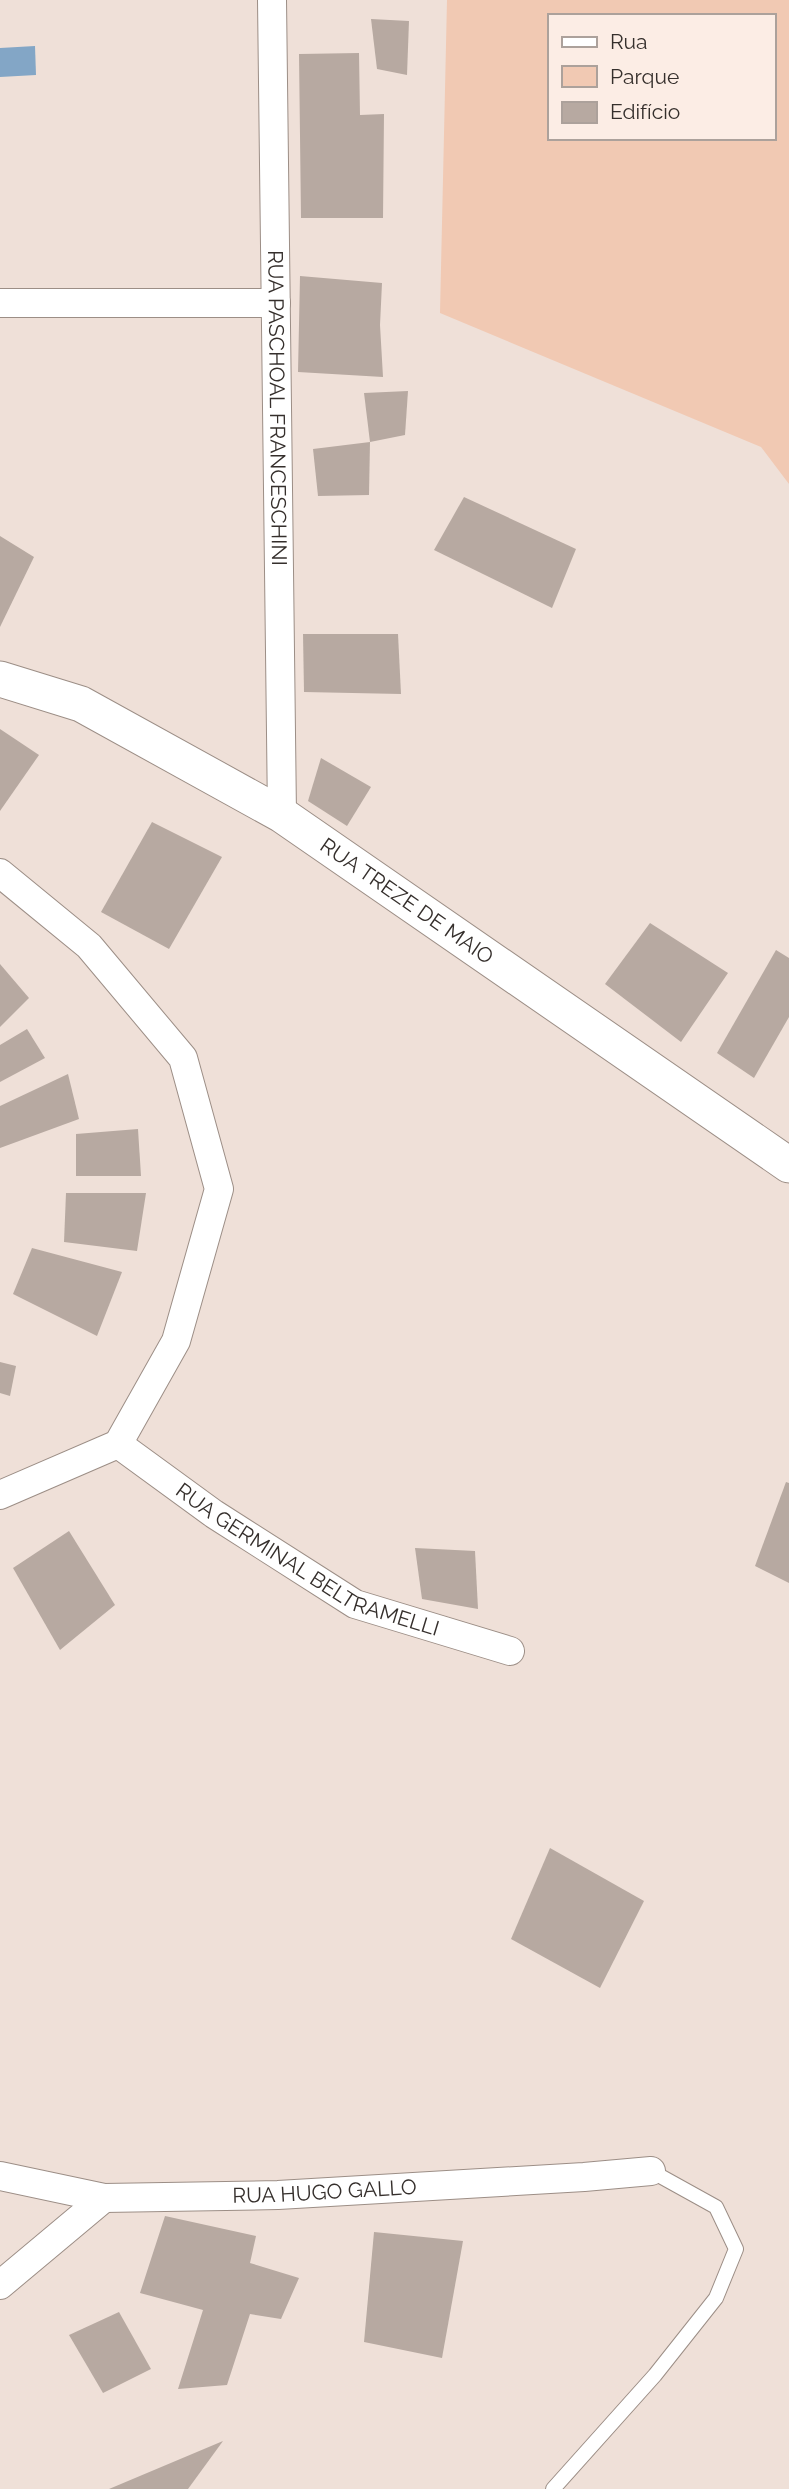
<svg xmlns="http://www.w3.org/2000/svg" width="789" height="2489" viewBox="0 0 789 2489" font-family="Raleway,sans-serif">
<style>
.green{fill:#f1c9b3;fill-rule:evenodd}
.water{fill:#83a6c6}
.building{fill:#b7a9a1}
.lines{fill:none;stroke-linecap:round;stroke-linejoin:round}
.service-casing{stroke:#9c8e86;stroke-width:16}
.minor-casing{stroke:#9c8e86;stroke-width:30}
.tertiary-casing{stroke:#9c8e86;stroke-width:37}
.service{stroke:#fff;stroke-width:14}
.minor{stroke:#fff;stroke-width:28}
.tertiary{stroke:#fff;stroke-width:35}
.labels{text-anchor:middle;stroke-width:5;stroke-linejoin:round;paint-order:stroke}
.street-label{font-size:21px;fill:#352f2c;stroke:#fcede5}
</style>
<rect width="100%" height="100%" fill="#efe0d8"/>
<!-- green -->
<path class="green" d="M447 0H789V484L761 447 440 313ZM549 16H773V138H549Z"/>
<!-- water -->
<path class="water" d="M35 46 36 75 0 77V48Z"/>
<!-- building -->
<g class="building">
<path d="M371 19 409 21 407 75 377 69Z"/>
<path d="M359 53 360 115 384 114 383 218H301L299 54Z"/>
<path d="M300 276 382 283 380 325 383 377 298 372Z"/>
<path d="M408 391 405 435 370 442 364 393Z"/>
<path d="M370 442 369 495 318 496 313 449Z"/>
<path d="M464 497 576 549 552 608 434 550Z"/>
<path d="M0 536 34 557 0 627Z"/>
<path d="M303 634H398L401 694 304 692Z"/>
<path d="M0 729 39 755 0 811Z"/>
<path d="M321 758 371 787 347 826 308 801Z"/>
<path d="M152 822 222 857 169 949 101 912Z"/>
<path d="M650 923 728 973 681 1042 605 984Z"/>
<path d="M776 950 789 958V1017L754 1078 717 1053Z"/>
<path d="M0 964 29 998 0 1027Z"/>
<path d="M27 1029 45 1058 0 1082V1045Z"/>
<path d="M68 1074 79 1119 0 1148V1106Z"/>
<path d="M138 1129 141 1176H76V1134Z"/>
<path d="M66 1193H146L137 1251 64 1242Z"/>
<path d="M32 1248 122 1272 97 1336 13 1294Z"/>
<path d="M0 1362 16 1366 10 1396 0 1393Z"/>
<path d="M786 1482 789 1483V1583L755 1566Z"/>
<path d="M69 1531 115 1605 60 1650 13 1568Z"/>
<path d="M415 1548 475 1551 478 1609 422 1599Z"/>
<path d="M550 1848 644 1901 600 1988 511 1939Z"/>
<path d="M165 2216 256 2236 250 2263 299 2278 281 2319 250 2314 227 2385 178 2389 203 2310 140 2293Z"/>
<path d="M374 2232 463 2241 442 2358 364 2342Z"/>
<path d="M119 2312 151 2369 103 2393 69 2335Z"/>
<path d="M223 2441 188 2489H109Z"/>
</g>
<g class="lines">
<!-- service casing -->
<g class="service-casing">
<path id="service" d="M553 2489 655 2375 716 2298 736 2249 716 2207 651 2171"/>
</g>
<!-- minor casing -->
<g class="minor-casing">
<g id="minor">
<path id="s1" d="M272 0 282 815"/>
<path d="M0 303H276"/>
<path d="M0 873 89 946 183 1058 219 1189 176 1341 118 1444 0 1495"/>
<path id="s2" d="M118 1444 214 1514 355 1604 510 1651"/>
<path id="s3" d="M0 2176 104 2198 278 2195 584 2177 651 2171"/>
<path d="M0 2285 104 2198"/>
</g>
</g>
<!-- tertiary casing -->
<g class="tertiary-casing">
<g id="tertiary">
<path id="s4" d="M0 679 81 704 282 815 789 1165"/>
</g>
</g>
<!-- service -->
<use href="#service" class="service"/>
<!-- minor -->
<use href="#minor" class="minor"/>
<!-- tertiary -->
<use href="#tertiary" class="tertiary"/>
</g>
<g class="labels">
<!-- street labels -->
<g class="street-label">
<text dy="7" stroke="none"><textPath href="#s1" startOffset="408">RUA PASCHOAL FRANCESCHINI</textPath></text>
<text dy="7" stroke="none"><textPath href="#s4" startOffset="466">RUA TREZE DE MAIO</textPath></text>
<text dy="7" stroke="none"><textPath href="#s2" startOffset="224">RUA GERMINAL BELTRAMELLI</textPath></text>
<text dy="7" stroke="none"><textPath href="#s3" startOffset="327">RUA HUGO GALLO</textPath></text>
</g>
</g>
<!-- legend -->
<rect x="548" y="14" width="228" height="126" fill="#fcede5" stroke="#aca19b" stroke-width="2"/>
<rect x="562" y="37" width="35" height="10" fill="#ffffff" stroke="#aca19b" stroke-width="2"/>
<text x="610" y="49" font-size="21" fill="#352f2c">Rua</text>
<rect x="562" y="66" width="35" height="21" fill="#f1c9b3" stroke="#aca19b" stroke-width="2"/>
<text x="610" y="84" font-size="21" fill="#352f2c">Parque</text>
<rect x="562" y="102" width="35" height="21" fill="#b7a9a1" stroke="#aca19b" stroke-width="2"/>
<text x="610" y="119" font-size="21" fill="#352f2c">Edifício</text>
</svg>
